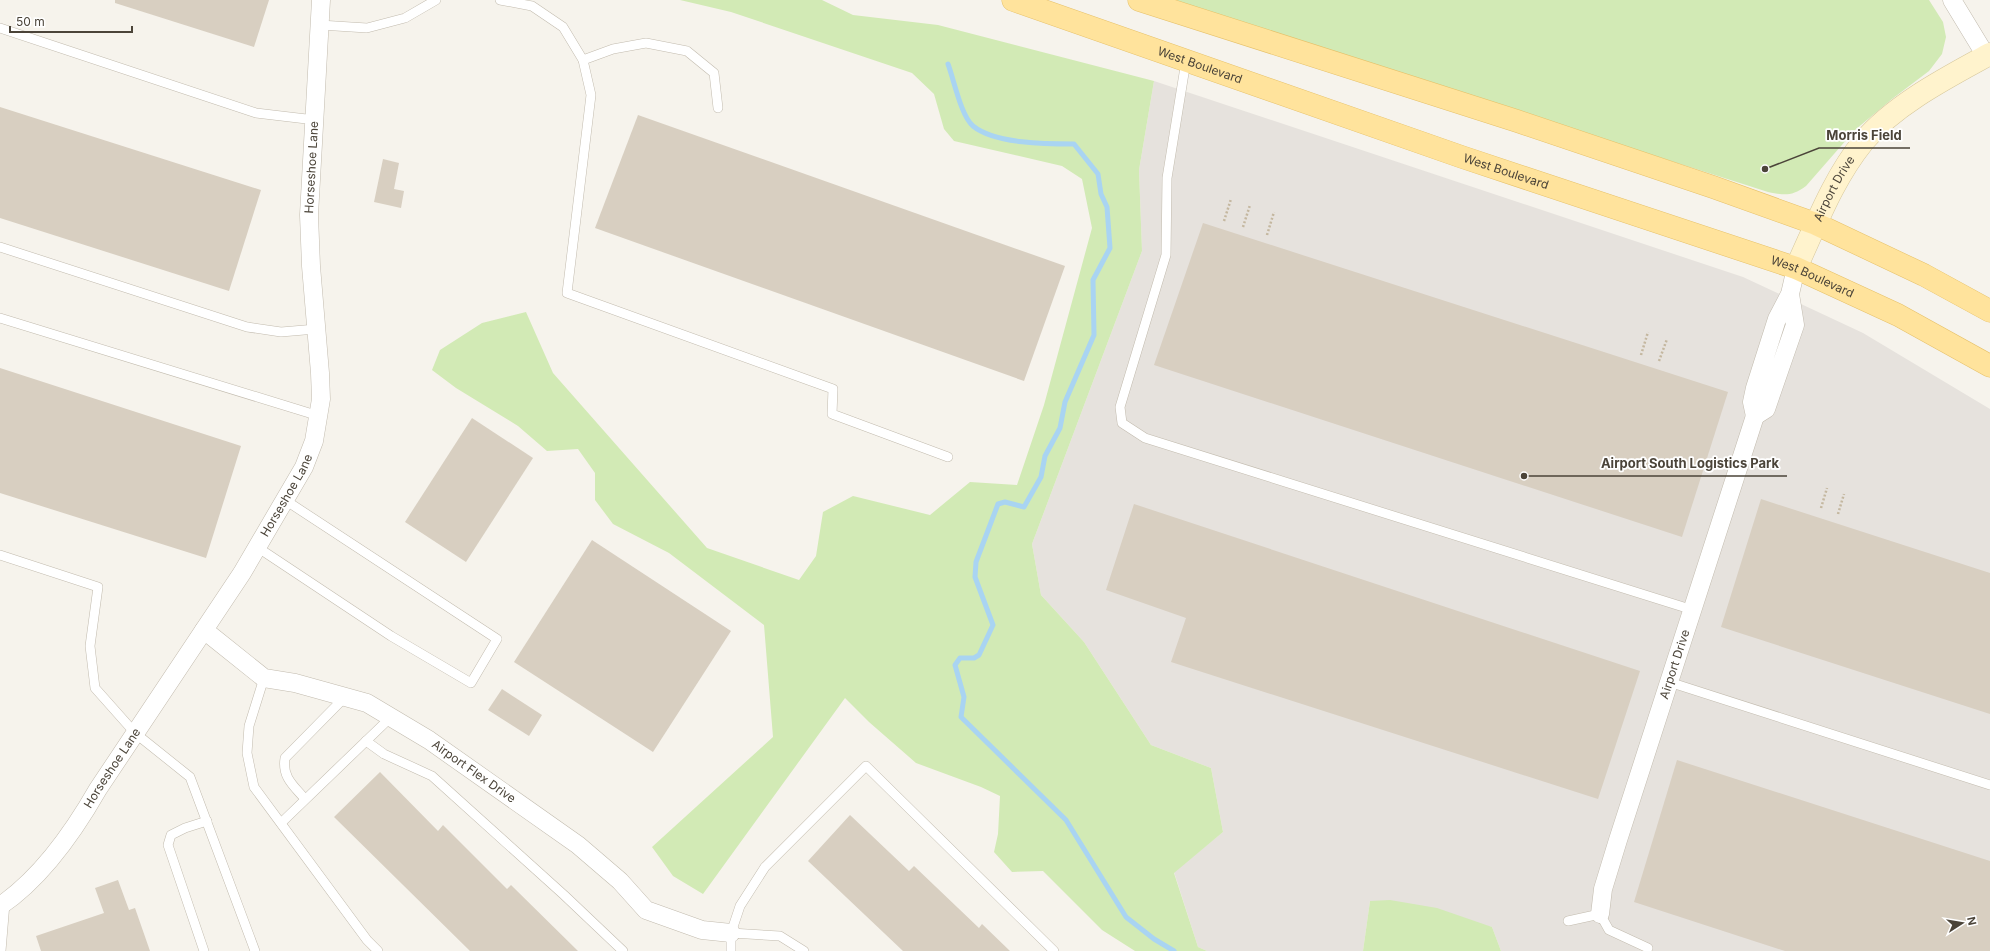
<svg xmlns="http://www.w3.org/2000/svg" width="1990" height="951" viewBox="0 0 1990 951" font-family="Inter,sans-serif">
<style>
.industrial{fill:#e6e2dd}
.green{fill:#d2eab5}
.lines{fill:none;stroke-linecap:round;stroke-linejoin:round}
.stream{stroke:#a9d4f2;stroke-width:5}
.building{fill:#d8cfc1}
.lane-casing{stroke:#c2bbae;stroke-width:10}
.street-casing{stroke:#c2bbae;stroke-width:19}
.secondary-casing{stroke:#d6c79b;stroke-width:23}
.primary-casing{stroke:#e6c16a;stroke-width:23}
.path{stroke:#c4b79f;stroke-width:2.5;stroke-dasharray:2 2;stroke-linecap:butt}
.lane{stroke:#fff;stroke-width:9}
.street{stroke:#fff;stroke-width:18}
.secondary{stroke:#fff3cd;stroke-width:22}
.primary{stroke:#ffe39c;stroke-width:22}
.labels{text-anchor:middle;stroke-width:3.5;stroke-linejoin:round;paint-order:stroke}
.street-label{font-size:12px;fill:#4b4439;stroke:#fff}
.leader{fill:none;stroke:#4b4439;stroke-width:1.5}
.callout-dot{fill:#4b4439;stroke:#fff;stroke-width:1.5}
.callout-label{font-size:13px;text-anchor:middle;font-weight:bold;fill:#4b4439;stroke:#fff;stroke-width:3.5;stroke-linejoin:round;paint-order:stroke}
</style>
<rect width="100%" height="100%" fill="#f6f3ec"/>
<!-- industrial -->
<path class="industrial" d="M1154 81 1743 277 1863 333 1990 409V951H1501L1492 927 1370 901 1363 951H1207L1198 947 1174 872 1223 832 1211 768 1151 745 1084 642 1041 595 1032 544 1142 251 1139 170Z"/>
<!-- green -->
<g class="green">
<path d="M680 0H822L853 15 938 25 1154 81 1139 170 1142 251 1032 544 1041 595 1084 642 1151 745 1211 768 1223 832 1174 873 1198 947 1207 951H1135L1102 930 1043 871 1012 872 994 852 998 834 1000 796 981 787 916 763 869 722 845 698 703 894 673 876 652 847 773 737 764 625 669 553 613 524 595 500V473L578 449 547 451 518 426 456 388 432 370 440 350 482 323 526 312 553 373 707 548 799 580 816 556 823 512 853 496 930 515 970 482 1017 485 1044 405 1092 228 1082 179 1062 166 954 141 944 129 934 94 912 73 731 12Z"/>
<path d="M1167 0H1929L1943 22 1946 37 1942 54 1929 71 1892 99 1855 130 1806 186C1791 197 1784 195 1768 192Z"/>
<path d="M1390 900 1437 908 1492 927 1501 951H1363L1370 901Z"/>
</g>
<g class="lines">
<!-- stream -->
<path class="stream" d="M948 64C954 80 961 116 973 126 995 144 1048 144 1074 144L1098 174 1101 194 1107 207 1110 248 1093 280 1094 335 1065 402 1060 428 1045 456 1041 477 1024 507 1005 502 998 504 976 562 975 577 993 625 979 655 974 658H960L955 665 964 697 961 717 1066 820 1126 917 1154 939 1174 951"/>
</g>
<!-- building -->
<g class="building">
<path d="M115 0H269L254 47 115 3Z"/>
<path d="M0 107 261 190 229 291 0 218Z"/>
<path d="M638 115 1065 266 1024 381 595 228Z"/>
<path d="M383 159 399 163 394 189 404 191 401 208 374 202Z"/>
<path d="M1203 223 1728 392 1682 537 1154 365Z"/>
<path d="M0 368 241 446 206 558 0 493Z"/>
<path d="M472 418 533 458 466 562 405 522Z"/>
<path d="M1761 499 1990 573V714L1721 627Z"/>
<path d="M1134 504 1640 671 1598 799 1171 662 1186 618 1106 590Z"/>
<path d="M592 540 731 631 653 752 514 662Z"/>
<path d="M502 689 542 715 529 736 488 710Z"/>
<path d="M1677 760 1990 861V951H1785L1634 902Z"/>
<path d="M380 772 438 831 443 825 507 889 511 885 578 951H470L334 817Z"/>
<path d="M850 815 909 871 914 866 979 928 982 924 1010 951H903L808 861Z"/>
<path d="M118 880 129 910 135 908 150 951H41L36 936 104 913 95 888Z"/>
</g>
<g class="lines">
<!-- lane casing -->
<g class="lane-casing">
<g id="lane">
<path d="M500 0 532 6 563 27 583 60 591 95 567 293 833 389 832 414 948 457"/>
<path d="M320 25 367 28 405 18 436 0"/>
<path d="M0 28 256 113 315 120"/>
<path d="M583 60 613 49 646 43 687 51 714 73 718 108"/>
<path d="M1186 61 1167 178 1166 255 1120 407 1122 423 1145 438 1693 610"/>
<path d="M0 247 247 327 281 332 316 329"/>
<path d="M0 318 319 416"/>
<path d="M257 547 391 636 471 683 497 639 285 500"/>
<path d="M0 555 98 587 90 646 95 688 135 733 190 777 255 951"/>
<path d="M264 678 249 726 247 753 254 787 367 940 378 951"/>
<path d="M1669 682 1990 785"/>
<path d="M366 741 384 754 432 776 564 895 623 951"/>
<path d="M305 799C293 785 282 777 285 758L346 696"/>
<path d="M281 823 391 717"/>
<path d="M1568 921 1600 914 1609 930 1648 948"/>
<path d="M731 933 780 936 804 951"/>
<path d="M1 951 5 903"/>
<path d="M204 951 168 845 171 835 185 828 207 821"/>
<path d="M731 951V933L740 906 765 867 866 766 1054 951"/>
</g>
</g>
<!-- street casing -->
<g class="street-casing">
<g id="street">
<path d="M1952 0 1986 56"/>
<path d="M1790 294 1795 325 1766 409 1755 416 1752 402 1755 388 1777 319 1790 294 1796 268"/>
<path id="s1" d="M204 630 264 678 295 683 367 703 429 740 578 845 620 881 646 910 702 930 731 933"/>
<path id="s2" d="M0 906C40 879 74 831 98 789L242 573 304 467 314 441 321 399 320 373 311 266 309 215 321 0"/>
<path id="s3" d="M1600 914 1603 889 1618 840 1755 416"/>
</g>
</g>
<!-- secondary casing -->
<g class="secondary-casing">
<g id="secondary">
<path id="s4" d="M1796 268C1816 225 1833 179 1863 142 1895 104 1948 77 1990 54"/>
</g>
</g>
<!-- primary casing -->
<g class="primary-casing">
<g id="primary">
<path id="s5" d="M1013 0 1462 157 1796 268 1898 315 1990 366"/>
<path d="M1139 0 1517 121 1713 187 1816 224 1924 275 1990 311"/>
</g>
</g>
<!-- path -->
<g class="path">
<path d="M1224 221 1231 199"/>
<path d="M1243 227 1250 205"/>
<path d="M1267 235 1274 212"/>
<path d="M1641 355 1648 332"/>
<path d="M1659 361 1667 339"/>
<path d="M1821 508 1827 488"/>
<path d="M1838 514 1844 494"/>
</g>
<!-- lane -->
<use href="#lane" class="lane"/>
<!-- street -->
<use href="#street" class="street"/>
<!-- secondary -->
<use href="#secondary" class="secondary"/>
<!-- primary -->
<use href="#primary" class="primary"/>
</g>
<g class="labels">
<!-- street labels -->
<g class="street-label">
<text dy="4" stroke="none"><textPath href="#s5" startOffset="198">West Boulevard</textPath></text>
<text dy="4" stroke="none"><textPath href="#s2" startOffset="839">Horseshoe Lane</textPath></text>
<text dy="4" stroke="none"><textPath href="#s5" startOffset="522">West Boulevard</textPath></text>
<text dy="4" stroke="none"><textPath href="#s4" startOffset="88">Airport Drive</textPath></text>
<text dy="4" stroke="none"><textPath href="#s5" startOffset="846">West Boulevard</textPath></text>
<text dy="4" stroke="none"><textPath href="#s2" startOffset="503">Horseshoe Lane</textPath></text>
<text dy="4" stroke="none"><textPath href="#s3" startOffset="261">Airport Drive</textPath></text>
<text dy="4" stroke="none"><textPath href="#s2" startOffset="179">Horseshoe Lane</textPath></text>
<text dy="4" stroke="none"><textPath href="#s1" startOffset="310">Airport Flex Drive</textPath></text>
</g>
</g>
<!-- callouts -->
<path class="leader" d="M1765 169L1819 148H1910M1524 476L1593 476H1787"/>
<g class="callout-dot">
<circle cx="1765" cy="169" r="4"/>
<circle cx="1524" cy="476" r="4"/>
</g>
<g class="callout-label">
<text x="1864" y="140">Morris Field</text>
<text x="1690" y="468">Airport South Logistics Park</text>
</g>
<!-- north arrow -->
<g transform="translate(1962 923) rotate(78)" stroke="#ffffff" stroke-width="3" paint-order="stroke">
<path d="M0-3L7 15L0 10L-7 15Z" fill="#4b4439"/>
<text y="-6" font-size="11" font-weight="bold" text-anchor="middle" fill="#4b4439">N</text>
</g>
<!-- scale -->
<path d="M10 26v6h122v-6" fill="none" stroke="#4b4439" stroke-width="2"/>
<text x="16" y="26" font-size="12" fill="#4b4439" stroke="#ffffff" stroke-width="3" paint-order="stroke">50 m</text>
</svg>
